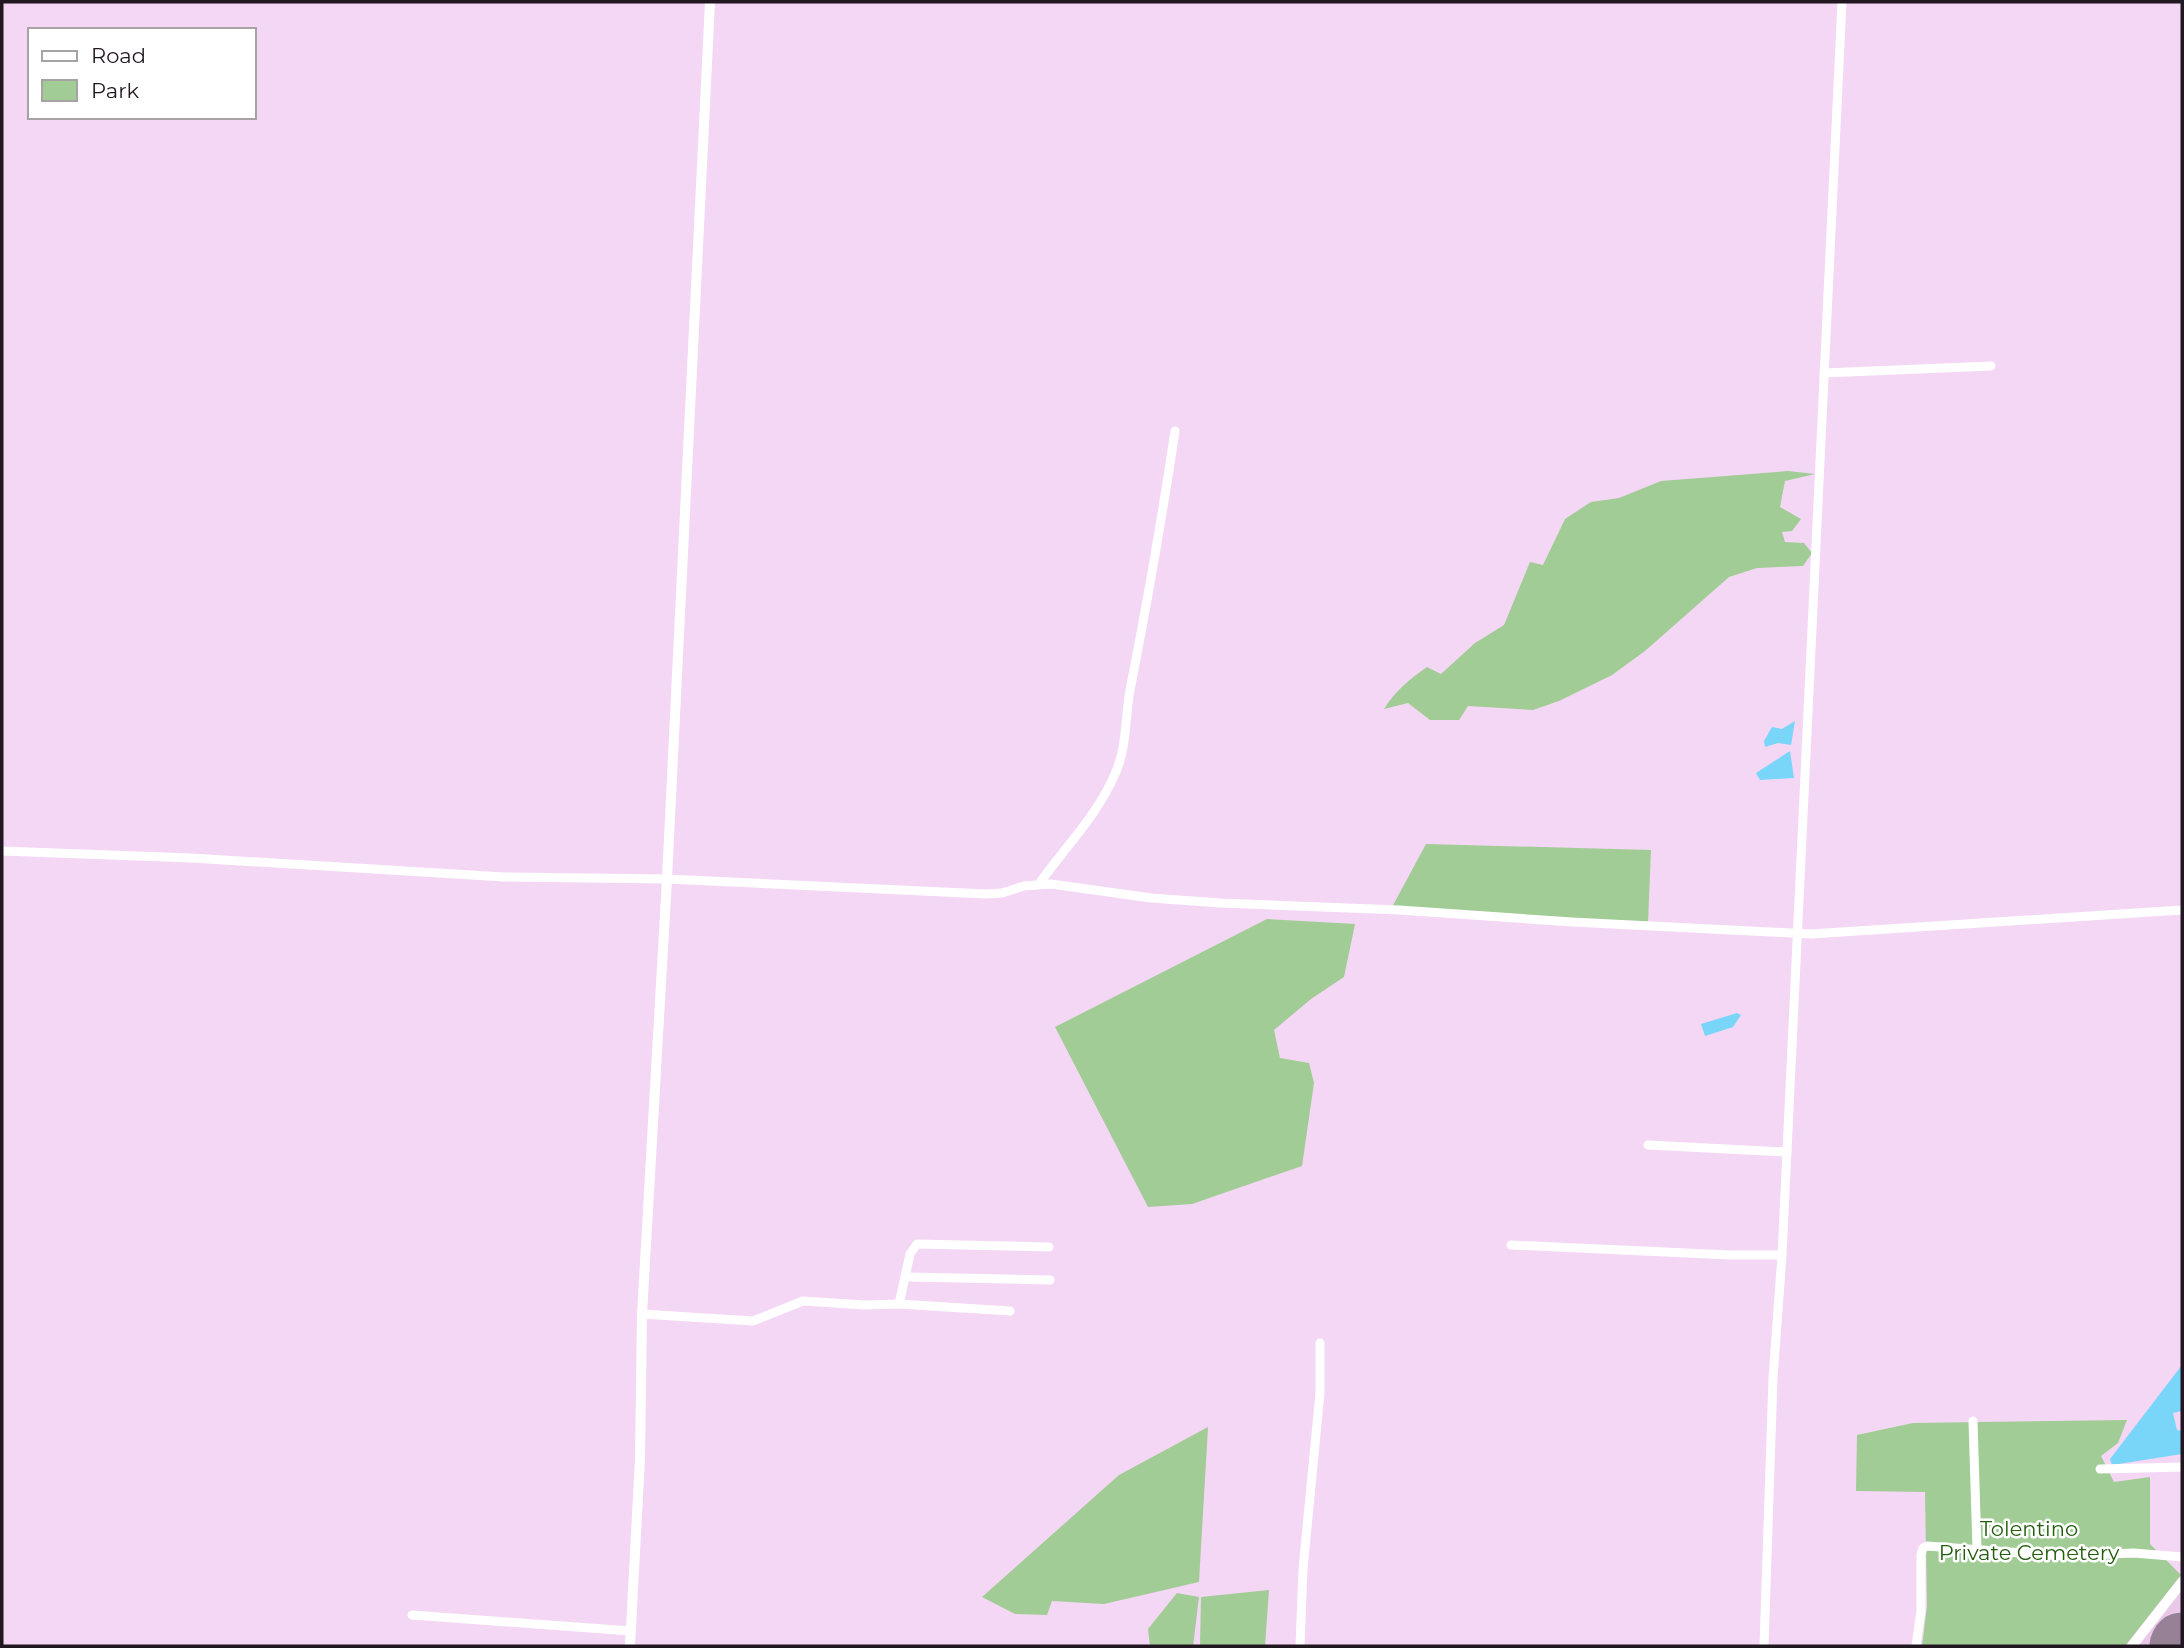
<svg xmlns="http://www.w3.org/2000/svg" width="2184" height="1648" viewBox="0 0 2184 1648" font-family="Montserrat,sans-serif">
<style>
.built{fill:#eac8ea}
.green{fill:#a1cc95}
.water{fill:#79d6f8}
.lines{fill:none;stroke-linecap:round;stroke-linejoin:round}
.runway{stroke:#968196;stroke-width:63}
.minor{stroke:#fff;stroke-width:9}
.tertiary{stroke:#fff;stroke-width:10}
.labels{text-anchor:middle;stroke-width:5;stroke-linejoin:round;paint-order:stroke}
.park-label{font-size:21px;fill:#245e0f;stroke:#fff}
</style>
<rect width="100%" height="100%" fill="#f4d7f4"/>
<!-- built -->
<path class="built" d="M2182 1586V1646H2136Z"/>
<!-- green -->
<g class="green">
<path d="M1788 471 1815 474 1785 481 1780 507 1801 519 1792 531 1782 532 1785 542 1804 543 1812 553 1803 566 1757 568 1729 577 1645 651 1612 675 1559 701 1533 710 1468 706 1459 720H1430L1408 703 1384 709C1395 691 1410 679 1427 667L1441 674 1475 643 1504 625 1530 562 1543 565 1565 519 1591 502 1619 498 1661 481Z"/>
<path d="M1426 844 1651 850 1648 923 1391 909Z"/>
<path d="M1267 919 1355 924 1344 977 1311 999 1274 1030 1280 1058 1309 1063 1314 1083 1302 1166 1192 1204 1148 1207 1055 1027Z"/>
<path d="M2127 1420 2118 1443 2101 1456 2114 1482 2150 1477V1544L2181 1575 2125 1646H1922L1927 1606 1925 1492 1856 1491 1857 1435 1913 1423Z"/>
<path d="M1208 1427 1199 1582 1104 1604 1052 1601 1047 1615 1015 1614 982 1597 1119 1475Z"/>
<path d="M1269 1590 1265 1646H1200L1201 1597Z"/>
<path d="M1177 1593 1199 1597 1193 1646H1150L1148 1629Z"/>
</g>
<!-- water -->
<g class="water">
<path d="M1795 721 1791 745 1778 743 1765 747 1764 741 1772 727 1782 729Z"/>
<path d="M1790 751 1794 778 1760 780 1756 773Z"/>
<path d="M1737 1013 1741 1015 1733 1027 1705 1036 1701 1024Z"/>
<path d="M2182 1365V1411L2173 1413 2177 1430 2182 1431V1454L2112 1465 2110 1459Z"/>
</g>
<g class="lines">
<!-- runway -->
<path class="runway" d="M2181 1646 2182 1644"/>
<!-- minor -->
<g class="minor">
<path d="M1824 373 1991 366"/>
<path d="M2 851 191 858 504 877 667 879 986 894 1002 893 1024 886 1051 884 1151 898 1220 903 1399 910 1572 922 1811 934 2182 910"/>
<path d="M1039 884C1065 847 1097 816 1115 774 1127 748 1125 718 1130 690 1147 604 1162 518 1175 431"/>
<path d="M1648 1145 1787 1152"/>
<path d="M1511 1245 1730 1255H1782"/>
<path d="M907 1277 1050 1280"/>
<path d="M899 1304 910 1254 917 1244 1049 1247"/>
<path d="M642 1314 753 1321 803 1301 864 1305 899 1304 1010 1311"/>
<path d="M1973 1421 1977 1549"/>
<path d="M2100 1469 2182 1467"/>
<path d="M412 1615 631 1631"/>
<path d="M1300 1646 1303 1569 1320 1393V1343"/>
<path d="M1764 1646 1773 1378 1782 1255 1842 2"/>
<path d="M1916 1646 1921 1611V1555L1923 1548 1927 1546 2063 1556 2134 1553 2182 1557"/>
</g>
<!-- tertiary -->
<g class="tertiary">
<path d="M630 1646 640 1459 642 1314 667 879 710 2"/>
<path d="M2132 1646 2182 1582"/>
</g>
</g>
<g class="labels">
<!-- park labels -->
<g class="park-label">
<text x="2029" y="1536">Tolentino<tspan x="2029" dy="24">Private Cemetery</tspan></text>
</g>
</g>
<!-- border -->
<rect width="2184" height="1648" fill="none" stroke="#211721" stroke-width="7"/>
<!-- legend -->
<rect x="28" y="28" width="228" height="91" fill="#ffffff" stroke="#a6a2a6" stroke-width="2"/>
<rect x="42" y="51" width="35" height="10" fill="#ffffff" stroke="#a6a2a6" stroke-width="2"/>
<text x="91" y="63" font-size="21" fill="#211721">Road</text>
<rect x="42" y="80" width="35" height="21" fill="#a1cc95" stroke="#a6a2a6" stroke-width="2"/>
<text x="91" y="98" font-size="21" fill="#211721">Park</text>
</svg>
